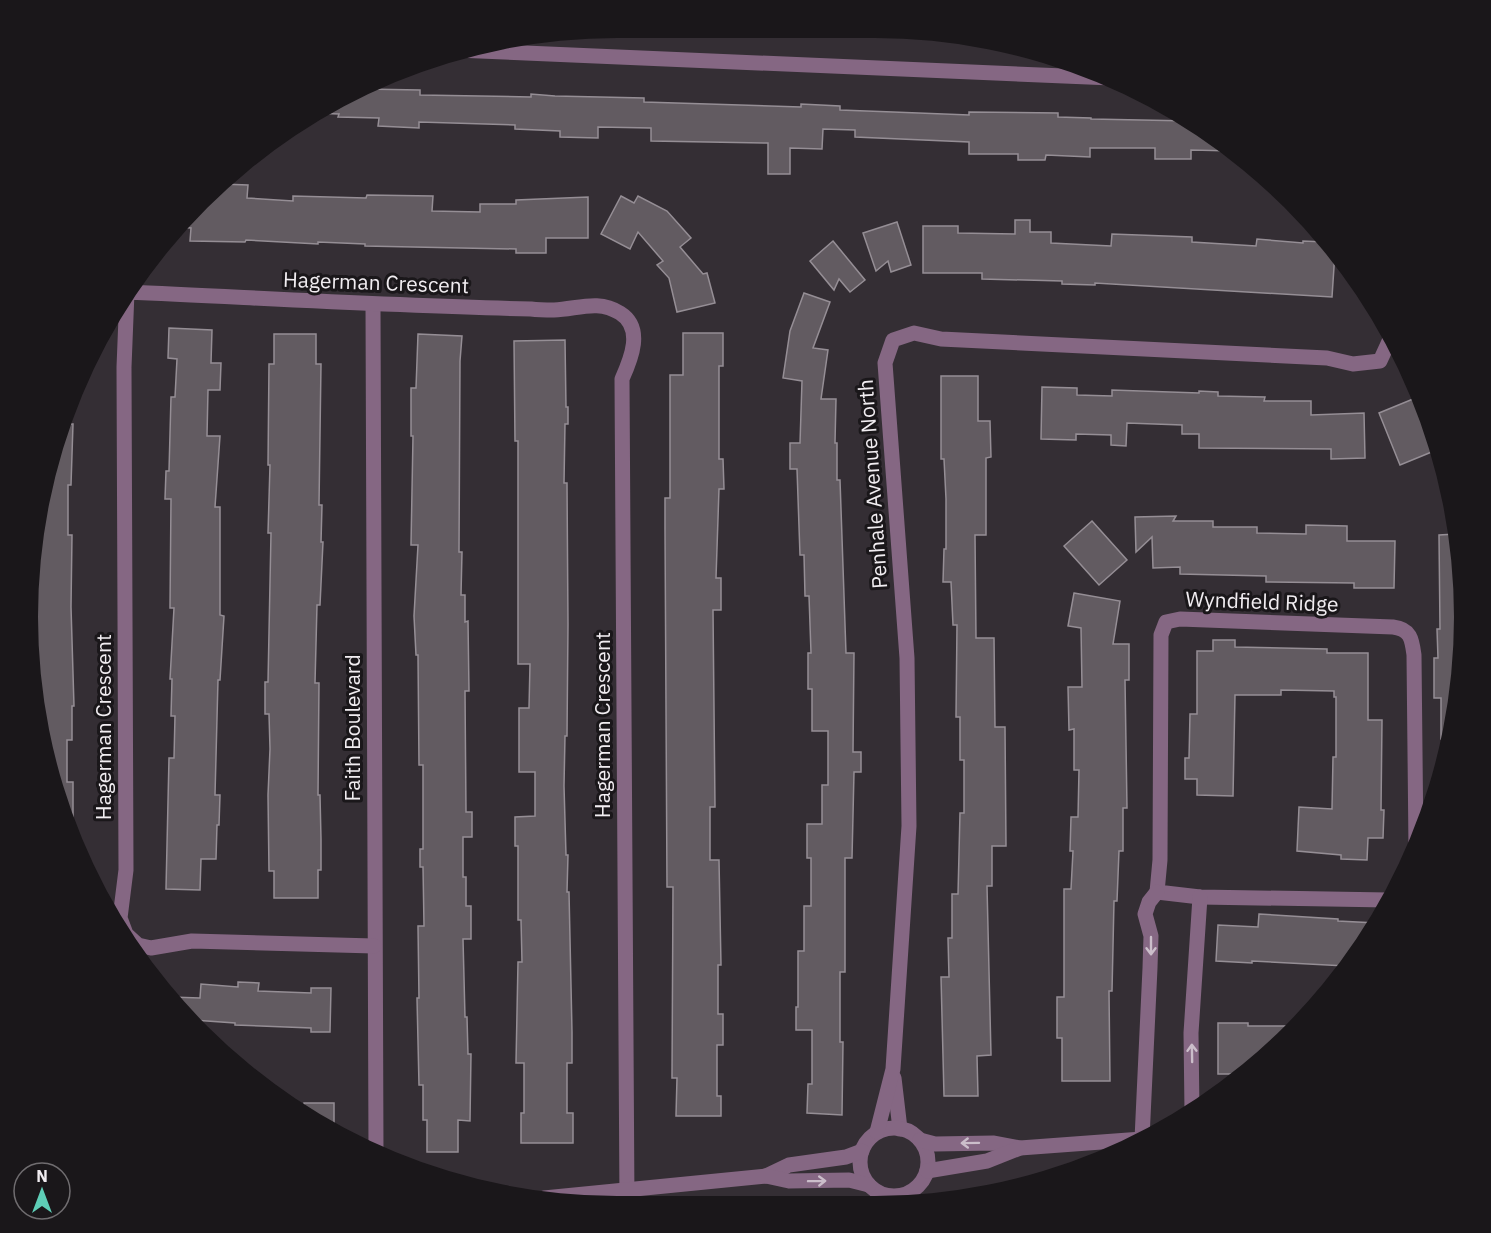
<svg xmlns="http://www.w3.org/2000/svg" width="1491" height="1233" viewBox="0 0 1491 1233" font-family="'IBM Plex Sans',sans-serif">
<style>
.building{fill:#625b61;stroke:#958e95;stroke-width:1.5}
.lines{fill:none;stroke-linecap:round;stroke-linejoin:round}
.minor{stroke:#856783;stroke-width:15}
.oneway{stroke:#cbbeca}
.labels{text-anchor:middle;stroke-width:6;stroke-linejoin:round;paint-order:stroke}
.street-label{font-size:21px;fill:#f1edf1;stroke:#1a171a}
</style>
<rect width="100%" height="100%" fill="#342e34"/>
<!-- building -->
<g class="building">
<path d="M363 89 420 90V95L531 97V94L555 96 644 98V102L801 107V104L840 106V110L893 112 969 115V112L1058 113V117L1091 118V119L1191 121 1202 127 1232 151 1191 150V159H1155V148H1090V157L1046 155 1045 160H1018V154H969V142L855 137V130L823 129 822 149 790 148V174H768V143L651 141V128L598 127V138L560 137V131L515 129V125L419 122V128L378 126 379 118 338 117 339 114 313 113 322 106Z"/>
<path d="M220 184 248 185 247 198 293 201V196L366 198 367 195 433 196 432 211 480 212V204H516V200L588 197V238H546V253H516V249L365 246V244L318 242V244L246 240 245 242 190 241 191 228 177 227 200 199Z"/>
<path d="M621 196 634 203 638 196 667 211 691 238 680 247 703 274 707 273 715 303 677 312 669 278 657 265 663 261 638 232 630 249 601 234Z"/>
<path d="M1015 220H1030V232H1051V243L1111 246 1112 234 1192 237V242L1256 246 1257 239 1303 243V241L1326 242 1335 252 1332 297 1095 283V285L1062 284V281L982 279V273H923V226H958V233L1015 234Z"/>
<path d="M897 222 911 265 891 272 888 261 876 271 863 233Z"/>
<path d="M833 241 865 280 850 292 839 279 834 290 810 261Z"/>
<path d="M804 293 830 302 813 348 828 350 821 399H836L835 443H837V480H840L846 653H854L853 752H861V772H854L852 858H845V972H840V1042H843L842 1115 807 1113 808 1084H812V1030H796V1007H798V951H804V906H811V858H807V824H822V785H828V731H812V689H808V653H811L809 596H805L804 555H800L797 469H790V443H800L802 381 783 378 790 331Z"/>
<path d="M169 328 212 330 211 363H221L220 390H208L207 436H220L215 507H220V615L224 616 220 680H218L215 795H220L219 825H217L216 859H201L200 890 166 889 169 758H174L175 716H171L172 679H170L174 608H170L171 499H165L166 471H169L171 397H175L177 359 168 358Z"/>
<path d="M683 333H723V366H719V459H723L724 489H719L716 578H721V610H713L715 807H710V860H719L721 965H718V1014H723V1045H717V1096H721V1116H676L677 1078H672L673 887H667L665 529V498H670V375H683Z"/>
<path d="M274 334H316V364H321L319 505H322L321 542H323L320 605H317L315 683H319L318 795H320L321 839V870H318V898H274V871H269L268 795 270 749 269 714H265V682H268L271 533H268L270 465H268L269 364H274Z"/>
<path d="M418 334 462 336 460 361 459 552H462L461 595H465V622L468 621 469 691H465L466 812H472V837H463V877H466V906H471V939H463L465 1017H467L468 1054H471L470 1121 458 1120V1152H427V1120H423V1085H419L417 998H419L418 926H424L423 867H420V849H423V765H419L418 655H416L414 616 418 545H411L413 436H411V388H416Z"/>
<path d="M565 340 566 407H568V424H565L564 483H567L568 624 567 736H565L564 786 566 855H568L567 892H569L572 1032V1063H567V1113H573V1143H521V1113H524V1063H516L518 962H522L521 920H518V846H515V817L535 816V772H519V708H529L530 664H518V441H515L514 341Z"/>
<path d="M941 376H978V421H990L991 457 986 458V535H975L976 638H994L995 727H1005L1006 846H992V886H987L991 1055 977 1056 978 1096H944L941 977H949L948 938H952V894H958L960 813H964V760H960V717H956L957 625H953L951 582H943L944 549H946V499L944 459H941Z"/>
<path d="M1042 387 1077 388V395L1112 396V390L1199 393V391L1218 392V396L1265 397 1264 401H1311V415L1364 413 1365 458 1331 459V449L1199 448V434H1182V425L1127 423 1126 446 1111 445V435L1076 434V440L1041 439Z"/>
<path d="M1413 399 1434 451 1400 465 1379 413Z"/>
<path d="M60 424H73L71 485H68V535H72L71 607 74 706H72V740H67V782H73V826L68 827 32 694 29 607 30 569Z"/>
<path d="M1176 516 1173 521H1213V527H1257V533L1306 534V525L1347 526V541H1395L1394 588H1354V583L1266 582V576L1180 574V567L1153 568 1152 537 1136 552 1135 517Z"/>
<path d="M1092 521 1127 560 1099 585 1064 546Z"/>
<path d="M1456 534 1464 617 1453 731 1450 739H1441V698H1434V658H1438L1437 629H1440L1439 535Z"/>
<path d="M1074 593 1120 601 1113 644H1129V680H1125L1127 808H1123V851H1119L1117 901H1114L1112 991H1109L1110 1081H1062V1038H1057V997H1064V889H1071L1073 851H1070L1071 817H1078L1079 770H1074V729L1069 730 1068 687H1082L1081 628 1068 626Z"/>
<path d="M1213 640H1235V647L1327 649V653H1368V720H1382L1381 810H1384L1383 838H1368L1367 860 1341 859V855L1297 851 1299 807 1332 809 1333 757H1336V697H1334V691L1281 690V695H1235L1233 796 1197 795V779H1185V758H1189L1190 714H1197V651H1213Z"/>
<path d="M1259 914 1338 919V921L1376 923 1365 944 1346 966 1252 961V963L1216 961 1218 925 1258 927Z"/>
<path d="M238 982 259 983 258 991 311 993V988H331L330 1032H311V1028L235 1025V1023L193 1020 172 997 200 998 201 984 238 987Z"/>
<path d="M1218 1023H1248V1026H1297L1292 1033 1242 1074H1218Z"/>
<path d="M304 1103H334V1133L322 1127 304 1115Z"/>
</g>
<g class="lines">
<!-- minor -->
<g class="minor">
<path d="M456 50 1112 78"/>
<path d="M373 305 376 1151"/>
<path d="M1388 900 1200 897 1157 892 1160 860 1161 635 1166 622 1180 619 1393 627C1411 629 1412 640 1414 655L1416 849"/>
<path d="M374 946 192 941 151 948 138 945 126 934 120 918 126 870 124 367 127 292C262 298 396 306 531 309 539 310 547 310 554 310 578 309 598 299 620 313 644 328 631 359 622 379L627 1205"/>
<path d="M894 1078 900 1129"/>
<path d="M1192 1112 1191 1033 1200 897"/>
<circle cx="894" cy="1162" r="34"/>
<path d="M877 1132 893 1069 909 826 907 658 885 363 893 340 914 333 941 339 1327 358 1353 364 1380 361 1391 337"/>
<path d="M1142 1139 1150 968 1151 936 1145 914 1149 902 1157 892"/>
<path d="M920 1140 935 1144 994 1143 1020 1148"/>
<path d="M927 1171 987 1161 1020 1148 1142 1139"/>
<path d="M766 1176 789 1165 846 1157 862 1151"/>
<path d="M544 1198 766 1176 789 1181 849 1180 869 1185"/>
</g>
</g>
<!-- one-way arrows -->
<defs><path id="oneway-shaft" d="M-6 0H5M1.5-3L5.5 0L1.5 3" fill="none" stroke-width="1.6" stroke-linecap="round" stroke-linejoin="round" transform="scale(1.5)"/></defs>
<g class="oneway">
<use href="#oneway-shaft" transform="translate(1151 946) rotate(90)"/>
<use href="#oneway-shaft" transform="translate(1192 1053) rotate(-91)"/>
<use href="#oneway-shaft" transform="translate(970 1143) rotate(179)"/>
<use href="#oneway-shaft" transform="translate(817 1181) rotate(-1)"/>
</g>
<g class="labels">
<!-- street labels -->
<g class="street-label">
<text transform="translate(376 283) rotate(2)" y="7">Hagerman Crescent</text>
<text transform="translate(873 484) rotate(-94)" y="7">Penhale Avenue North</text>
<text transform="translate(1262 602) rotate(2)" y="7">Wyndfield Ridge</text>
<text transform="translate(603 725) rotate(-90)" y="7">Hagerman Crescent</text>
<text transform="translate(104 727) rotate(-90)" y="7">Hagerman Crescent</text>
<text transform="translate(353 728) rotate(-90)" y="7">Faith Boulevard</text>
</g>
</g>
<!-- crop -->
<path d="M0 0H1491V1233H0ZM617 38H875A579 579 0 0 1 1454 617V617A579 579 0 0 1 875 1196H617A579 579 0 0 1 38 617V617A579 579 0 0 1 617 38Z" fill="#1a171a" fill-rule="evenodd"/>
<!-- north arrow -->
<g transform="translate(42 1191)"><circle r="28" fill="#1a171a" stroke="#706d70" stroke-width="1.5"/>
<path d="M0-4.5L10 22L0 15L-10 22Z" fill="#5eceb7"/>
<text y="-9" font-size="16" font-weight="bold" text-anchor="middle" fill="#f1edf1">N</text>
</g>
</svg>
